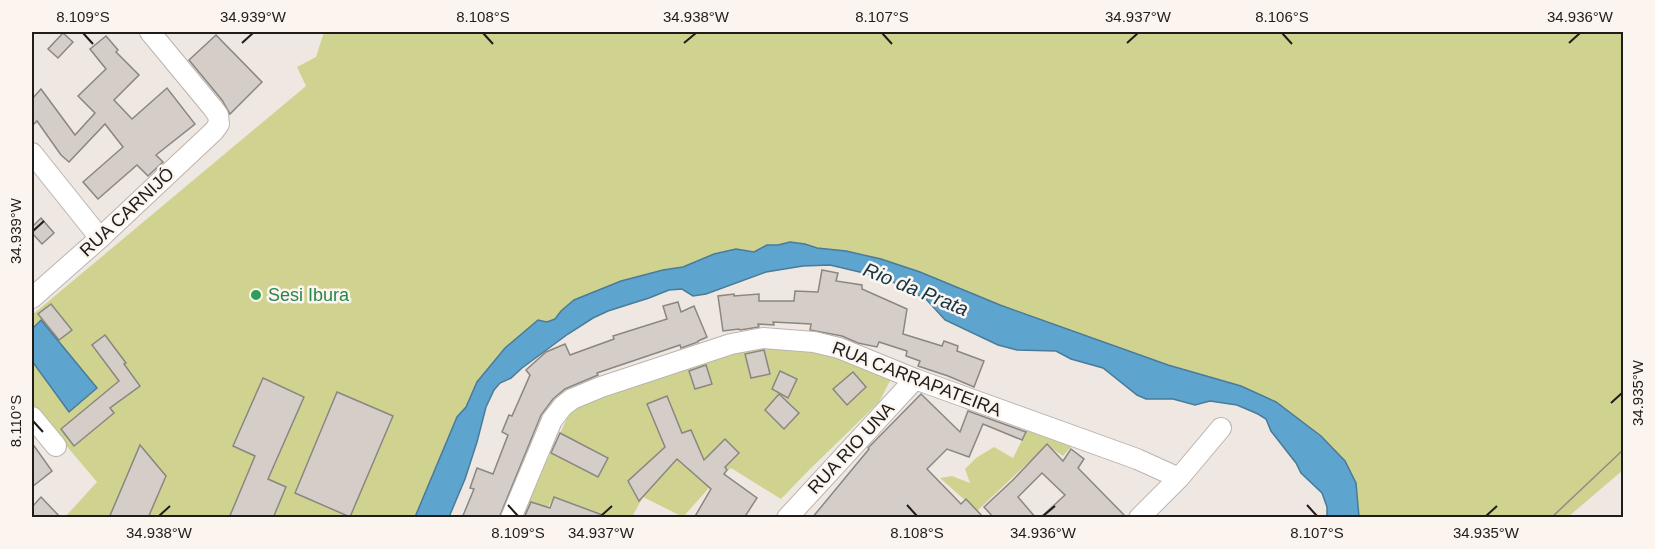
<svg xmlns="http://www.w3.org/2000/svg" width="1655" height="549" viewBox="0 0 1655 549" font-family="Helvetica,sans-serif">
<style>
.green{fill:#d0d38f}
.water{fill:#5da4ce;stroke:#4a7b98;stroke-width:1.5}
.building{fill:#d4cdc8;stroke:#8c8681;stroke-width:1.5}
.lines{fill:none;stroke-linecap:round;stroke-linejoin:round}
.minor-casing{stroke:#bbb4af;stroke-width:22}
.minor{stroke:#fff;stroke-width:20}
.tram{stroke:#918b88;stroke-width:1.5}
.ticks{fill:none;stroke:#1f1c1a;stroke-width:2}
.leisure-dot{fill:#2e9e5b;stroke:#fcf5ef;stroke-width:2}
.labels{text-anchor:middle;stroke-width:5;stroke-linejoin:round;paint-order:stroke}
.street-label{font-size:18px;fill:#1f1c1a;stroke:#fcf5ef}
.leisure-label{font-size:18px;fill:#27864d;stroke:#fcf5ef;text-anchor:start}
.water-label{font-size:20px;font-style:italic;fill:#153547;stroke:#fcf5ef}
.neatline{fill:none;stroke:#1f1c1a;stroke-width:2}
.ticks-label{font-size:15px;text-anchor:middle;fill:#1f1c1a}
</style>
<rect width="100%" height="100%" fill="#efe7e2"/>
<!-- green -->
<g class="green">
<path d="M324 32H1623V470L1568 517H1359L1356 483 1321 436 1276 402 1241 386 1168 365 1000 305 920 272 866 255 846 251 817 248 805 244 790 242 778 245H767L754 252 736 249 714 254 683 267 663 270 621 281 561 311 555 319 547 322 477 382 466 407 457 417 415 517H65L97 482 32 405V315L306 86 297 67 316 57Z"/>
<path d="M747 345 838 352 891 379 879 402 808 471 781 499 731 468 717 479 683 517 643 497 632 517H606L554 497 542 517H532L522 512 574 404Z"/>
<path d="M1030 424 1075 443 1063 456 1047 445 977 511 940 478 952 476 970 483 965 469 976 458 994 447 1013 458Z"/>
</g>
<!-- water -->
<g class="water">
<path d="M790 242 805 244 817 248 846 251 881 259 920 272 1000 305 1168 365 1241 386 1276 402 1321 436 1345 461 1356 483 1359 517H1327V507L1322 493 1301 473 1296 463 1271 431 1266 419 1258 414 1237 405 1210 401 1195 405 1173 399H1146L1137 395 1103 368 1071 359 1056 351 1017 350 998 345 945 320 926 299 885 278 830 265 803 266 766 272 706 294 693 296 682 289 669 290 649 298 608 311 593 318 568 334 522 368 511 378 500 383 494 390 486 407 477 442 465 479 449 517H415L457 417 466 407 477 382 505 348 538 320 547 322 555 319 561 311 574 300 621 281 663 270 683 267 714 254 736 249 754 252 767 245H778Z"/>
<path d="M41 320 97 388 69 412 32 361V329Z"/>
</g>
<!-- building -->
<g class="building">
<path d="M63 33 73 42 58 58 48 49Z"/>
<path d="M216 35 262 82 230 114 222 100 189 60Z"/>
<path d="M106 36 118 50 116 52 139 75 114 100 132 119 167 88 195 124 156 155 163 162 148 176 137 165 98 199 83 182 123 147 105 124 69 162 61 155 37 121 32 126V99L41 89 75 135 95 113 78 96 106 69 90 49Z"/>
<path d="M41 218 54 233 42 244 32 233V227Z"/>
<path d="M822 270 838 273 836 281 862 285V289L907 309 903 334 942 346 944 341 958 346 957 351 984 361 974 387 948 376 918 366 920 361 906 356 907 351 879 342 877 347 858 343 842 336 810 330 811 324 773 322 774 325 758 324 759 327 740 330 739 329 723 331 718 296 734 294V296L759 294V301H794L795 291 818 292Z"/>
<path d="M678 302 681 312 694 306 707 337 698 341V342L681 348 680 345 597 373 598 375 565 389 553 399 541 415 499 518H462L474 489 470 488 477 468 493 474 508 435 502 432 509 415 512 416 530 375 526 370 546 352 565 344 570 355 614 339 613 336 667 319 663 306Z"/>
<path d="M51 304 72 330 59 340 38 314Z"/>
<path d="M105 335 126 363 124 364 140 386 110 408 114 413 74 446 61 429 119 381 92 345Z"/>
<path d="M764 350 770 374 751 378 745 354Z"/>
<path d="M706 365 712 384 695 389 689 371Z"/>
<path d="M780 371 797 379 788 398 772 389Z"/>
<path d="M853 372 866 387 847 405 833 389Z"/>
<path d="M263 378 304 397 268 479 286 487 273 518H229L255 456 233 446Z"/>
<path d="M337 392 393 416 350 517 295 493Z"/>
<path d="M779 394 799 413 784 429 765 410Z"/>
<path d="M921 394 960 432 968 411 1026 432 1022 440 983 424 969 457 947 449 927 469 961 504 966 499 984 518H812L869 449 868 448Z"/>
<path d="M667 396 682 433 691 430 704 460 725 439 739 453 725 467 727 470 724 474 757 498 744 518H694L711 489 677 459 639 501 628 481 665 447 647 404Z"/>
<path d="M560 433 608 458 598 477 551 453Z"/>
<path d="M32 443 52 471 32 487Z"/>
<path d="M1047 444 1063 461 1071 449 1084 459 1078 468 1127 518H1040L1065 495 1042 473 1018 497 1036 518H994L984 507 1013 480Z"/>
<path d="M140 445 166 476 148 518H109Z"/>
<path d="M41 497 61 518H32V507Z"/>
<path d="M554 497 605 516 604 518H524L531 502 550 508Z"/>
</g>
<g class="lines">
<!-- minor casing -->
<g class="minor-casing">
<g id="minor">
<path d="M32 153 100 238"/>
<path d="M32 298 100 238 214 131 219 124 218 115 212 107 150 32"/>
<path d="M32 417 56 446"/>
<path d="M511 518 552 420 563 406 572 399 601 387 731 344 763 338 814 342 839 348 915 379 1137 459 1179 478"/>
<path d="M787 518 915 379"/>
<path d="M1139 518 1179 478 1221 428"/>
</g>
</g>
<!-- minor -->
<use href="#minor" class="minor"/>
<!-- tram -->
<path class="tram" d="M1551 518 1624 449"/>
</g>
<!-- ticks -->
<path class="ticks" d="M83 33 93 44M483 33 493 44M882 33 892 44M1282 33 1292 44M242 43 253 33M684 43 696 33M1127 43 1138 33M1569 43 1580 33M33 231 44 221M1611 403 1622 393M33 421 43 432M508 505 518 516M907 505 917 516M1307 505 1317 516M159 516 170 506M601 516 612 506M1043 516 1055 506M1486 516 1497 506"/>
<!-- markers -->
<circle class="leisure-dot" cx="256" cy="295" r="6"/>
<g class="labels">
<!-- street labels -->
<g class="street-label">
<text transform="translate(127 212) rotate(-43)" y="6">RUA CARNIJÓ</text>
<text transform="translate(917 379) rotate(21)" y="6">RUA CARRAPATEIRA</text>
<text transform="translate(851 448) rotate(-47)" y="6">RUA RIO UNA</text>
</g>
<!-- leisure labels -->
<g class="leisure-label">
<text x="268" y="301">Sesi Ibura</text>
</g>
<!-- water labels -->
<g class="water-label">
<text transform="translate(916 289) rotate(22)" y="7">Rio da Prata</text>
</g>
</g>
<!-- border -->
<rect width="1655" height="549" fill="none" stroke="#fcf5ef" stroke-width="66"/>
<rect x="33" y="33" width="1589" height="483" class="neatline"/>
<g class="ticks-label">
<text x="83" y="22">8.109°S</text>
<text x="253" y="22">34.939°W</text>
<text x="483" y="22">8.108°S</text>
<text x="696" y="22">34.938°W</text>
<text x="882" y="22">8.107°S</text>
<text x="1138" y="22">34.937°W</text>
<text x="1282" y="22">8.106°S</text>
<text x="1580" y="22">34.936°W</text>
<text transform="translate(16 231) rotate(-90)" y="5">34.939°W</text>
<text transform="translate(1638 393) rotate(-90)" y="5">34.935°W</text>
<text transform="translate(16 421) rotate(-90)" y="5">8.110°S</text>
<text x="159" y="538">34.938°W</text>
<text x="518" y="538">8.109°S</text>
<text x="601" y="538">34.937°W</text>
<text x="917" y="538">8.108°S</text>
<text x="1043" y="538">34.936°W</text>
<text x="1317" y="538">8.107°S</text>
<text x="1486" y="538">34.935°W</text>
</g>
</svg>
